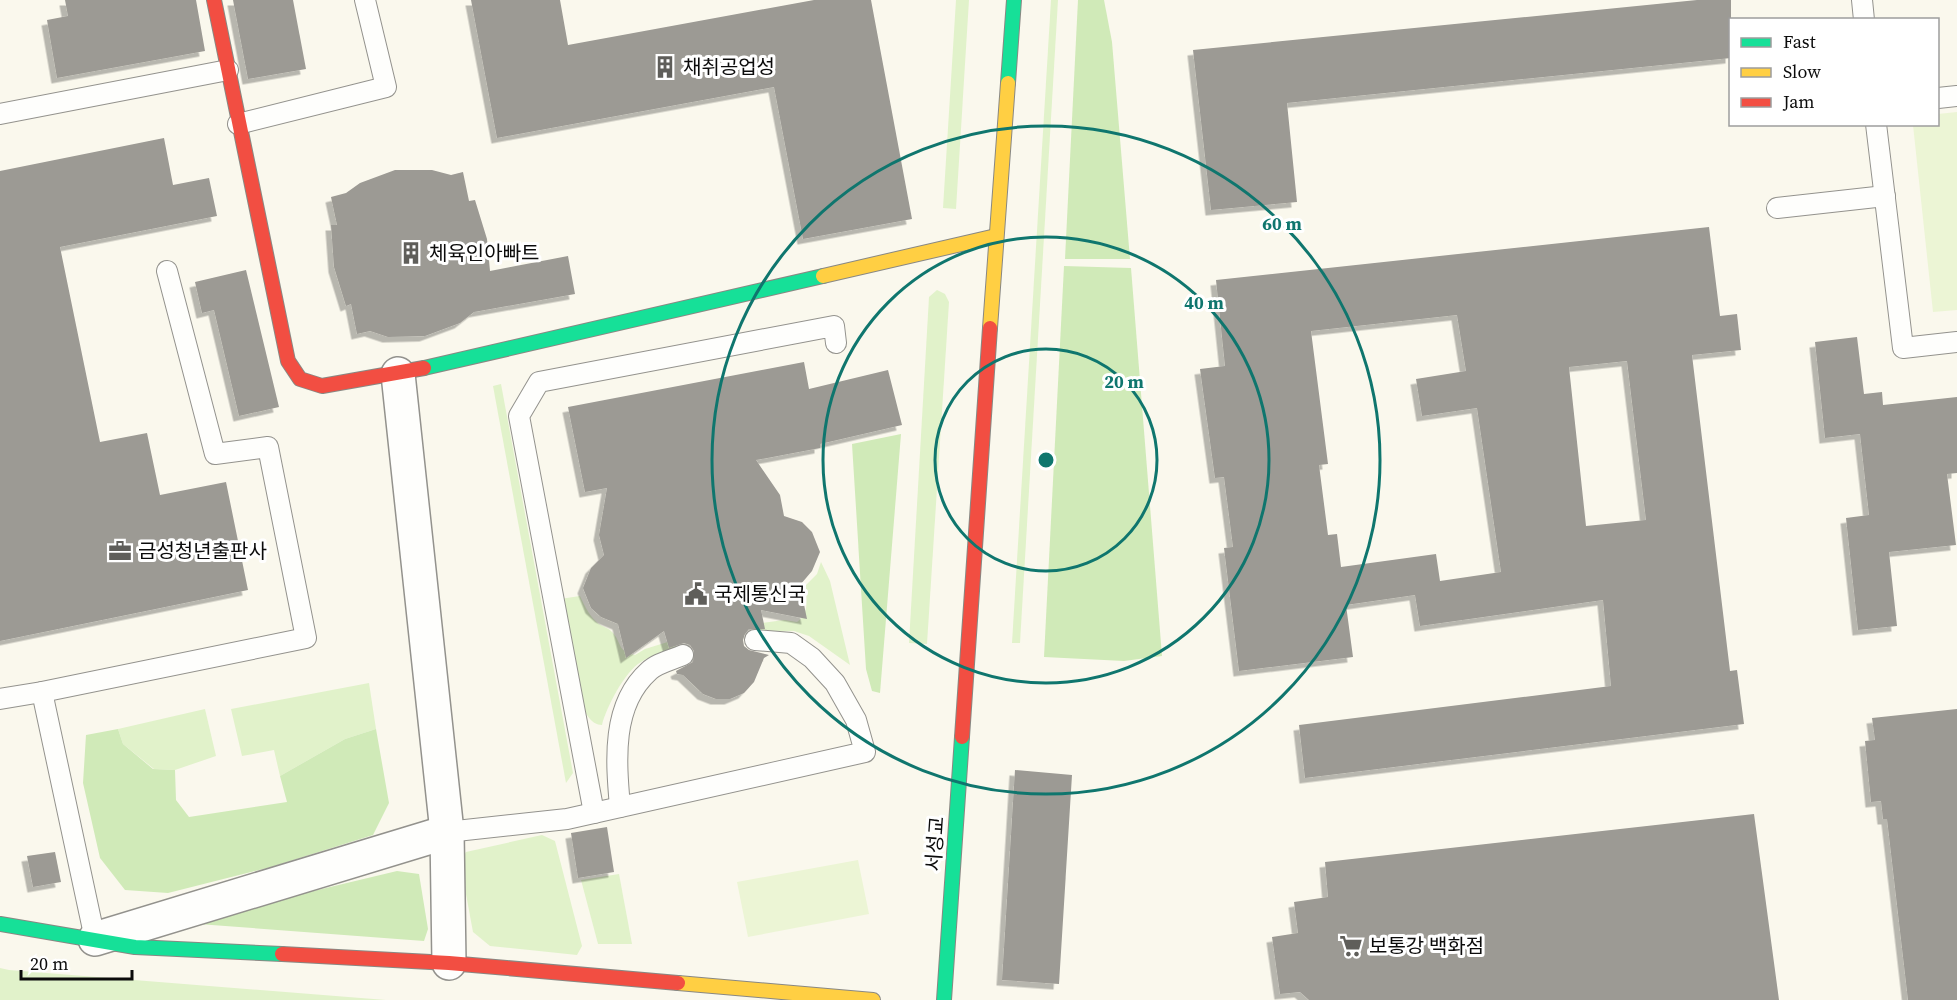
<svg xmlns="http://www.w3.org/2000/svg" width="1957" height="1000" viewBox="0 0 1957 1000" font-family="'Source Serif 4','Noto Sans KR',serif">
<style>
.green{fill:#e1f2ca}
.forest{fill:#d0eab8}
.pitch{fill:#ecf5d5}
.building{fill:#9c9a94;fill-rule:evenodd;filter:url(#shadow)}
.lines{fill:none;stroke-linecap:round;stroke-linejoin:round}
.lane-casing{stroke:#93928d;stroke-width:22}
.street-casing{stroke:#93928d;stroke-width:36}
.fast-casing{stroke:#898883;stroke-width:16}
.slow-casing{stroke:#898883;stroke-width:16}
.jam-casing{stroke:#898883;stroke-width:16}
.lane{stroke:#fefefc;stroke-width:20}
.street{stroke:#fefefc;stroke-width:33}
.fast{stroke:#16e098;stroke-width:14}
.slow{stroke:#ffcf43;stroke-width:14}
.jam{stroke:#f24e42;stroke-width:14}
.ring{fill:none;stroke:#0f766e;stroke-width:3}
.labels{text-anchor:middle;stroke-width:6;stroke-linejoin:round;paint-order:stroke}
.poi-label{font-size:20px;fill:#0b0b0b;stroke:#fff;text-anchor:start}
.street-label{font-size:20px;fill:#0b0b0b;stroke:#fff}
.centre{fill:#0f766e;stroke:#fff;stroke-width:3}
.ring-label{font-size:18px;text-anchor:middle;font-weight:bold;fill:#0f766e;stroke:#fff;stroke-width:6;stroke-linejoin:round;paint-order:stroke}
</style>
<defs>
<filter id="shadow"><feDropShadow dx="-5.5" dy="5.5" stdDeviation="0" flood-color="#0004"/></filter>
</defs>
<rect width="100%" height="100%" fill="#faf8ed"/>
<!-- green -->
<g class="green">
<path d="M956 0H969L956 209 943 208Z"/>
<path d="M1051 0H1058L1020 643H1012Z"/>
<path d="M937 290 945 294 949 302 927 644 909 643 929 297Z"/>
<path d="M501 384 573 773 566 783 493 386Z"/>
<path d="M821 562 830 581 850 665 809 636 794 631 756 632 754 624 784 620 797 622C810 613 806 599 806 585L817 574Z"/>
<path d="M580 596C585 607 590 617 599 624 603 627 609 628 612 632 622 642 617 652 635 655L645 649 674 640 676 647C665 652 651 655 641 662 625 671 606 708 602 725 591 725 586 713 581 705L560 599Z"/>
<path d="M369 683 376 729 345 739 280 776 274 750 242 756 231 709Z"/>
<path d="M205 709 216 756 175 770 154 769 123 744 118 729Z"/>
<path d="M542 835 555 841 582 946 577 955 490 946 473 932 460 862 466 852Z"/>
<path d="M619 874 632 944H598L581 880Z"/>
<path d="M0 968 9 970 386 1000H0Z"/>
</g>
<!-- forest -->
<g class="forest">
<path d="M1078 0H1104L1112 42 1130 259H1065Z"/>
<path d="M1064 266 1131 268 1162 656 1124 661 1044 657Z"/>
<path d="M901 434 880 693 872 691 866 669 852 444Z"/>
<path d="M118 729 123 744 153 769 175 770 176 800 189 817 287 802 280 776 345 739 376 729 389 803 373 835 271 867 168 893 125 890 100 858 83 783 86 735Z"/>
<path d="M397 871 419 874 428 929 424 941 198 924 201 918Z"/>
</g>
<!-- pitch -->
<g class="pitch">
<path d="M1957 112V310L1933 312 1913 125 1938 124V114Z"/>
<path d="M858 860 869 914 748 937 737 882Z"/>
</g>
<!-- building -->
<g class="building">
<path d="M65 0H196L205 51 57 78 47 20 68 16Z"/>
<path d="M233 0H293L306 69 248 79Z"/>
<path d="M471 0H560L568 45 814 0H871L912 219 803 239 774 87 497 138Z"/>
<path d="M1697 0H1731V58L1287 103 1297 202 1211 210 1193 50Z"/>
<path d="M164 138 173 185 209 178 217 216 60 247 100 442 147 433 160 495 226 482 248 590 0 641V171Z"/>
<path d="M395 170H432L451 175 463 172 469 201 475 200 487 239 490 271 568 256 575 294 474 312 460 323 425 336 388 337 370 331 357 334 351 304 346 306 334 267 331 225H337L331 197 346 193 360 183Z"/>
<path d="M1709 227 1720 316 1737 314 1741 350 1692 355 1730 671 1737 670 1744 724 1305 778 1299 725 1611 686 1603 600 1420 626 1415 595 1346 605 1353 657 1239 671 1224 548 1233 547 1224 477 1215 478 1200 369 1225 366 1216 280ZM1457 315 1466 371 1416 379 1422 416 1477 408 1501 572 1440 581 1436 554 1341 567 1337 534 1328 535 1319 465 1328 464 1311 331ZM1627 361 1646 520 1586 526 1569 367Z"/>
<path d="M246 270 279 407 239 416 214 310 202 313 195 282Z"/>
<path d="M1857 337 1864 394 1882 392 1883 405 1957 397V473L1947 474 1956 545 1889 552 1897 626 1858 630 1846 518 1869 515 1860 434 1825 438 1815 342Z"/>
<path d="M804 362 809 389 888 370 902 425 820 444V448L756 460 780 495 784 516 802 522 812 532 820 552 812 571 800 585 807 619 761 610 765 629H749L745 634 743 640 744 646 749 650 769 655 764 658 754 682 744 693 730 699H716L703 694 683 675 677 674 676 671 693 662 694 651 690 645 684 643 669 648 664 631 626 658 618 624 601 617 591 608 583 588 591 568 604 555 599 535 607 488 585 492 568 407Z"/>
<path d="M1957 709V1000H1908L1887 819H1883L1881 801 1871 802 1865 741 1875 740 1872 718Z"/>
<path d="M1015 770 1072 775 1059 984 1002 980Z"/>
<path d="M1754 814 1779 1000H1309L1300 992 1280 994 1272 937 1298 933 1294 902 1328 897 1325 862Z"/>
<path d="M607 827 614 872 578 878 571 833Z"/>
<path d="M55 852 61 882 33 887 27 856Z"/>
</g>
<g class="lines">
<!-- lane casing -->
<g class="lane-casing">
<g id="lane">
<path d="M1862 0 1864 20"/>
<path d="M1938 98 1957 96"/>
<path d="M0 114 228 70"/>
<path d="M238 124 386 87 365 0"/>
<path d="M1876 124 1903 348 1957 342"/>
<path d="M1777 208 1885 196"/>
<path d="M0 699 42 692"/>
<path d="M620 807C616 761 611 705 649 671 657 663 672 660 683 655"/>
<path d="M594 813 519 416 539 382 834 326 836 343"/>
<path d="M447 832 567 819 865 752 856 720 835 683 812 658 791 643 755 640"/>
<path d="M95 939 42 692 306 638 268 447 215 454 167 271"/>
</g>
</g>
<!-- street casing -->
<g class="street-casing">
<g id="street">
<path d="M398 374 447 832 449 963"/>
<path d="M95 939 447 832"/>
</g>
</g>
<!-- fast casing -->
<g class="fast-casing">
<g id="fast">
<path d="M1008 83 1014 0"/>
<path d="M424 368 823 276"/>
<path d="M0 924 135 947 282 954"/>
<path d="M944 1000 962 737"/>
</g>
</g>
<!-- slow casing -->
<g class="slow-casing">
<g id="slow">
<path d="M823 276 996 236"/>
<path d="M990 328 1008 83"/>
<path d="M678 983 873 1000"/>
</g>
</g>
<!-- jam casing -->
<g class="jam-casing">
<g id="jam">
<path d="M214 0 288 361 300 379 322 386 424 368"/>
<path d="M962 737 990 328"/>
<path d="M282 954 449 963 678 983"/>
</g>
</g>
<!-- lane -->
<use href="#lane" class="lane"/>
<!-- street -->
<use href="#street" class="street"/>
<!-- fast -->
<use href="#fast" class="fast"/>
<!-- slow -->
<use href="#slow" class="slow"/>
<!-- jam -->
<use href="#jam" class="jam"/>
</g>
<!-- distance rings -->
<g class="ring">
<circle cx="1046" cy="460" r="111"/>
<circle cx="1046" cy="460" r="223"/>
<circle cx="1046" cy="460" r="334"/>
</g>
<!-- icons -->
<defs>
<g id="building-bare" transform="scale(1.8)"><path d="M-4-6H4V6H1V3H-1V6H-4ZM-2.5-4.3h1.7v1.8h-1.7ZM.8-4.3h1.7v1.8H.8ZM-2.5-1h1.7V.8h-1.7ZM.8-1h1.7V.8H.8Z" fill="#5f5e5a" stroke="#fff" stroke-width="2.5" paint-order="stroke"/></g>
<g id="office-bare" transform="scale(1.8)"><path d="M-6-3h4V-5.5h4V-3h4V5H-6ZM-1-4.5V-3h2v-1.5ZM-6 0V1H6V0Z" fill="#5f5e5a" stroke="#fff" stroke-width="2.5" paint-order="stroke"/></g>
<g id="civic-bare" transform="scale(1.8)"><path d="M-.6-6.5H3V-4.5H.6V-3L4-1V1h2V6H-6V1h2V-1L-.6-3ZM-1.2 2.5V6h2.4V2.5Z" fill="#5f5e5a" stroke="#fff" stroke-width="2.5" paint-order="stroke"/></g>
<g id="supermarket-bare" transform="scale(1.8)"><path d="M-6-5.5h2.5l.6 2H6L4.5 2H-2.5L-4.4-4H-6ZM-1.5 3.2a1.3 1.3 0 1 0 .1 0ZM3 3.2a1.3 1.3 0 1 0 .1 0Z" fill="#5f5e5a" stroke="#fff" stroke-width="2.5" paint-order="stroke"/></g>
</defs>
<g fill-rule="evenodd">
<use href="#building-bare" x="665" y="67"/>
<use href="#building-bare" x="411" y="253"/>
<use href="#office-bare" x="120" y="551"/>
<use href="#civic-bare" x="696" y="594"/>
<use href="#supermarket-bare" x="1351" y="946"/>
</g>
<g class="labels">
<!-- poi labels -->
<g class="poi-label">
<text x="683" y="74">채취공업성</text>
<text x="429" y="260">체육인아빠트</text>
<text x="138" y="558">금성청년출판사</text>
<text x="714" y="601">국제통신국</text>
<text x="1369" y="953">보통강 백화점</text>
</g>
<!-- street labels -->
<g class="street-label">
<text transform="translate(935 844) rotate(-86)" y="7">서성교</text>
</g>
</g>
<circle cx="1046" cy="460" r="9" class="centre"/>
<g class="ring-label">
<text x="1282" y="230">60 m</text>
<text x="1204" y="309">40 m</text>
<text x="1124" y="388">20 m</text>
</g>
<!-- legend -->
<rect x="1729" y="18" width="210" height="108" fill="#ffffff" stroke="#9d9d9d" stroke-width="1.5"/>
<rect x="1741" y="38" width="30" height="9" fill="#16e098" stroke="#9d9d9d" stroke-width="1.5"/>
<text x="1783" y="48" font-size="18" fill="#0b0b0b">Fast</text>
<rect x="1741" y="68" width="30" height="9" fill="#ffcf43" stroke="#9d9d9d" stroke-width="1.5"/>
<text x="1783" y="78" font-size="18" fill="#0b0b0b">Slow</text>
<rect x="1741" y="98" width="30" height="9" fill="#f24e42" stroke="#9d9d9d" stroke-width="1.5"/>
<text x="1783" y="108" font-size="18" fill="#0b0b0b">Jam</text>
<!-- scale -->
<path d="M21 970v9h111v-9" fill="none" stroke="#0b0b0b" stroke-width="3"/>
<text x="30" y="970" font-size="18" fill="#0b0b0b" stroke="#ffffff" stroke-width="4.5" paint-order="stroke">20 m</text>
</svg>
